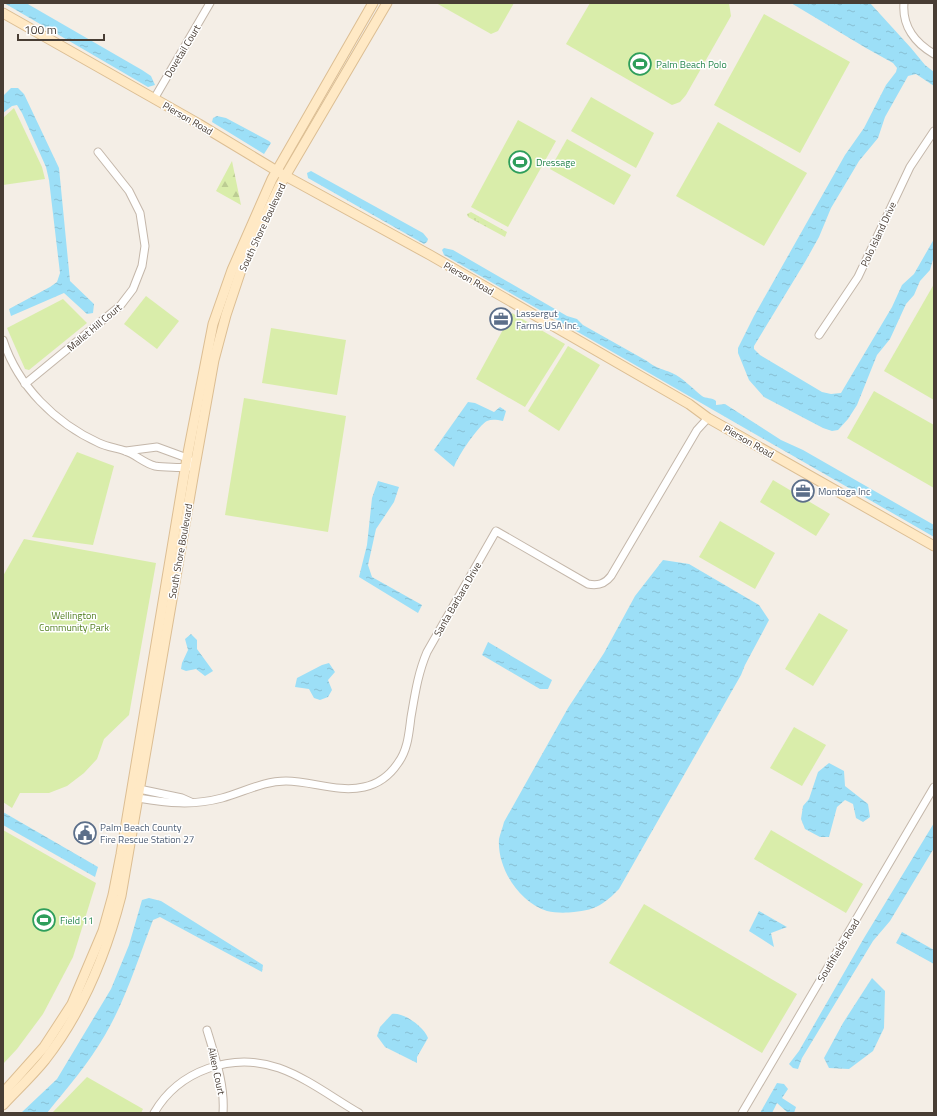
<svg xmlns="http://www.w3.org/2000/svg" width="937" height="1116" viewBox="0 0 937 1116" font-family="'Titillium Web',sans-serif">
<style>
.green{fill:#d9edaa}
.forest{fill:url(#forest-firs)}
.wetland{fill:url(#wetland-marsh)}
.water{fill:url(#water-ripples)}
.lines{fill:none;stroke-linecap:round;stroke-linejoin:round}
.street-casing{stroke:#c4b7aa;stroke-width:9}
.secondary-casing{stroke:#dcbe93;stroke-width:11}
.street{stroke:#fff;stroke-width:7}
.secondary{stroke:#ffe9c5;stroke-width:9}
.labels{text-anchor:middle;stroke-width:3;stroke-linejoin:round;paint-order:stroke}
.street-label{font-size:10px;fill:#483d34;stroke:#fff}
.leisure-label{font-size:10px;fill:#27864d;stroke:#fff;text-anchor:start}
.service-label{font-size:10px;fill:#4e5e75;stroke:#fff;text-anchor:start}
.park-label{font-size:10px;fill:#537f22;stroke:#fff}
</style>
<defs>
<pattern id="forest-firs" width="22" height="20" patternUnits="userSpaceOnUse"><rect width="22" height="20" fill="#d9edaa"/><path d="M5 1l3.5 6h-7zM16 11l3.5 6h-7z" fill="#bccc93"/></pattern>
<pattern id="wetland-marsh" width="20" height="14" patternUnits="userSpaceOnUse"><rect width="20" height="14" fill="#d9edaa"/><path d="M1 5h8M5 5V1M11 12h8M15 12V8" fill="none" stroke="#bccc93"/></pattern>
<pattern id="water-ripples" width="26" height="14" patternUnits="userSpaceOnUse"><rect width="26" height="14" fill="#9cdff7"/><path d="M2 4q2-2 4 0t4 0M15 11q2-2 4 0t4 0" fill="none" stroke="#88c0d4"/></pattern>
</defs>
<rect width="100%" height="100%" fill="#f4eee6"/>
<!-- green -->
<g class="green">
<path d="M436 3H514L498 31 491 34Z"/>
<path d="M590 3H729L731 16 686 95 680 102 672 105 566 44Z"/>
<path d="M764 14 850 62 800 153 714 105Z"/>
<path d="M591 97 654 133 636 168 571 131Z"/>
<path d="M14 108 42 167 45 179 3 185V118Z"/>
<path d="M518 120 556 141 508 227 471 207Z"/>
<path d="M718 122 807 173 764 246 676 196Z"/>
<path d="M567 139 631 175 614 205 550 169Z"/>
<path d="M934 284V400L884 371Z"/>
<path d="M146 296 179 321 157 349 124 324Z"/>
<path d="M63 299 87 323 29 370 25 369 7 328Z"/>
<path d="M512 313 565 344 525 407 476 379Z"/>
<path d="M271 328 346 340 337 395 262 383Z"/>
<path d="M568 346 600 365 559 431 528 411Z"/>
<path d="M874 391 934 425V488L847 438Z"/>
<path d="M244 398 346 416 328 532 225 515Z"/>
<path d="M77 452 114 466 93 545 32 537Z"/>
<path d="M773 480 830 514 816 536 760 502Z"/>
<path d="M720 521 775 553 755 589 699 557Z"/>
<path d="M24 539 156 563 129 715 104 739 97 759 84 773 67 786 49 793H20L12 808 3 802V576Z"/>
<path d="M819 613 848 630 813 686 785 669Z"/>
<path d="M794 727 826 745 802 786 770 768Z"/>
<path d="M3 830 96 883 73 957 43 1014 17 1049 3 1064Z"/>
<path d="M771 830 863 884 846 913 754 859Z"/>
<path d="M644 904 797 994 762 1053 609 963Z"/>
<path d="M87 1077 143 1109 141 1113H52Z"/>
</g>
<!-- forest -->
<path class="forest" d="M232 161 241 205 216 191Z"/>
<!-- wetland -->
<path class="wetland" d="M471 212 507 232 505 237 468 217 467 214Z"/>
<!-- water -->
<g class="water">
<path d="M4 3H26L142 70 151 76 155 85 148 87Z"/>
<path d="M791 3H870L911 48 925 65 934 72V86L916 74 908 76 885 117 878 138 859 161 831 208 819 237 805 262 754 346V349L760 355 822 392 831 394 841 393 892 307 902 285 914 274 934 239V256L930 270 920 281 914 295 906 304 890 339 877 355 857 405 848 419 838 430 832 431 823 428 764 397 749 380 738 353V348L754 316 845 155 864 128 886 85 896 72 897 68 893 63 866 48Z"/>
<path d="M11 88H18L24 94 59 168 70 281 94 304 93 313 87 314 64 293 11 316 9 309 50 287 57 282 60 273 49 180 46 167 22 113 17 105 12 106 3 113V96Z"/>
<path d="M217 116 226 118 269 141 271 143 264 154 212 122 213 118Z"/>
<path d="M311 171 423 233 428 239 427 242 424 244 308 178 307 173Z"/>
<path d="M444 248 453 250 567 316 577 319 583 325 647 361C655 368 663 369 672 373 683 378 692 388 702 396 706 399 712 397 716 401V405L725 404 781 440 803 450 934 525V537L444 255 442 250Z"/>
<path d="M468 402 475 403 494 412 500 407 506 411 503 421C497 420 492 419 487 421 479 425 457 457 454 467L434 450Z"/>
<path d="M378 481 399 487 394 502 376 529 368 565 372 577 422 605 418 613 359 577 367 545 372 498Z"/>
<path d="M663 560 689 564 759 605 769 620 745 665 741 675 619 889C614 894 609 899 603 903 595 909 584 911 574 912 566 913 555 913 547 911 519 902 497 868 499 839 500 834 503 827 504 822L568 708 604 653 635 596Z"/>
<path d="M191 634 197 640V649L213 671 205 676 196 669 186 671 181 669 182 663 188 650 185 639Z"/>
<path d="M488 642 552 680 548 689H540L482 655Z"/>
<path d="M329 663 335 672 328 680 332 690 328 697 320 700 314 698 309 689 295 687 297 678 322 665Z"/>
<path d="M829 763 844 771 845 786 868 804 870 817 863 822 856 818 853 804 845 800 837 807 829 837H820L805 829 801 819 803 806 809 799 818 772Z"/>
<path d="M3 812 98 867 95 877 3 825Z"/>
<path d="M934 823V848L890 921 873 941 802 1058 798 1069 793 1068 789 1064 799 1051 864 938Z"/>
<path d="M149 898 161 901 263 965 262 972 160 917 153 920C138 959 126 999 105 1035 89 1063 67 1088 47 1113H21L57 1079 111 989 129 945 142 900Z"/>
<path d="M759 911 787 927 771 933 774 947 749 931Z"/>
<path d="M902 932 934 950V964L896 943Z"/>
<path d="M872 978 885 991 884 1028 873 1051 849 1069 829 1068 824 1058 843 1023Z"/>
<path d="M392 1014C404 1012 424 1027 428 1038L417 1057V1063L385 1047 377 1036 380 1027Z"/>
<path d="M777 1083 784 1084 788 1089 782 1098 796 1107 794 1113 787 1112 777 1103 772 1113H760Z"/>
</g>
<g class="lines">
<!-- street casing -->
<g class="street-casing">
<g id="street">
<path d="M904 3C902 26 915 43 934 54"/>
<path d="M154 99 210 3"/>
<path d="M819 335 858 277 910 167 934 131"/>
<path d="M3 340C18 386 55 423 99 443 107 447 117 448 125 451 135 454 145 464 155 466 162 467 182 468 189 467"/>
<path d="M25 384 120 306 133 289 142 266 145 246 140 213 129 191 98 152"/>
<path d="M126 451 157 447 187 458 190 461"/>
<path d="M136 791 139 789 182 798 191 802"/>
<path d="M134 795 138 798C168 803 192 806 222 798 244 792 263 781 286 781 312 781 338 793 364 787 378 784 390 775 398 763 408 750 409 732 411 717 415 694 418 673 427 652L496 531 588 584C598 586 605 584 611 576L697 430 708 418"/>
<path d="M207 1030C215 1057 225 1085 223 1113"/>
<path d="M154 1113C179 1070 232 1052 279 1068 307 1078 333 1098 359 1113"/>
<path d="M742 1113 934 787"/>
</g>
</g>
<!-- secondary casing -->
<g class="secondary-casing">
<g id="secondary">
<path d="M3 13 199 124 282 174 430 255 689 404 708 418 934 546"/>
<path d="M3 1093 44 1047 72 1004 103 931 113 895 121 854 187 458 213 324 232 270 272 179 373 3"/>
<path d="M3 1105C17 1090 32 1076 45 1060 83 1011 106 955 121 896L195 466 214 360 226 315 245 258 280 185 387 3"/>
</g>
</g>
<!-- street -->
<use href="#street" class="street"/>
<!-- secondary -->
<use href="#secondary" class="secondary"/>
</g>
<!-- icons -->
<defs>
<g id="stadium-ring" transform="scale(1.15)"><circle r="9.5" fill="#fff" stroke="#2e9e5b" stroke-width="1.5"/><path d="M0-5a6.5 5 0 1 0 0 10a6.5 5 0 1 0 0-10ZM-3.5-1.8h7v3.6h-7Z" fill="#2e9e5b"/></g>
<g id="office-ring" transform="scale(1.15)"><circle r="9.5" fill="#fff" stroke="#5c6f8a" stroke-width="1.5"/><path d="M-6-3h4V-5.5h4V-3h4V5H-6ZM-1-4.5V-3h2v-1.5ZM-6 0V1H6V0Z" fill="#5c6f8a"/></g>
<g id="civic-ring" transform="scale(1.15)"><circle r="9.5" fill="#fff" stroke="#5c6f8a" stroke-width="1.5"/><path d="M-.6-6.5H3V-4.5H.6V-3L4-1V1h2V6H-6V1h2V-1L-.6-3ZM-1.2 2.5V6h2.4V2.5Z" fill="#5c6f8a"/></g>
</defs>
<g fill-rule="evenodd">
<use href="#stadium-ring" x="640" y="64"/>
<use href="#stadium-ring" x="520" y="162"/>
<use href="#office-ring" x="501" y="319"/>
<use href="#office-ring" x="803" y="491"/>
<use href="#civic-ring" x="85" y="833"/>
<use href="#stadium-ring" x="44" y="920"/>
</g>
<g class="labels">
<!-- street labels -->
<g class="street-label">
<text transform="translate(182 51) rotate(-59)" y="4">Dovetail Court</text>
<text transform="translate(188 118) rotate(30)" y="4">Pierson Road</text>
<text transform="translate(262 227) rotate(-65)" y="4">South Shore Boulevard</text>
<text transform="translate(878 234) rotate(-65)" y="4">Polo Island Drive</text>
<text transform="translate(469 278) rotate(30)" y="4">Pierson Road</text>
<text transform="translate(94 327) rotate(-40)" y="4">Mallet Hill Court</text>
<text transform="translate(749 441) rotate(30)" y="4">Pierson Road</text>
<text transform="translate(180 551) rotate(-80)" y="4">South Shore Boulevard</text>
<text transform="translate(457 599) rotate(-60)" y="4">Santa Barbara Drive</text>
<text transform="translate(838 950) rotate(-59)" y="4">Southfields Road</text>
<text transform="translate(217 1071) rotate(78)" y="4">Aiken Court</text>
</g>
<!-- leisure labels -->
<g class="leisure-label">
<text x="656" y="68">Palm Beach Polo</text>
<text x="536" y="166">Dressage</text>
<text x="60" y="924">Field 11</text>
</g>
<!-- service labels -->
<g class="service-label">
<text x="516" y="317">Lassergut<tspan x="516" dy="12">Farms USA Inc.</tspan></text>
<text x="818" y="495">Montoga Inc</text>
<text x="100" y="831">Palm Beach County<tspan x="100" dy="12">Fire Rescue Station 27</tspan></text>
</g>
<!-- park labels -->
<g class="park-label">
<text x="74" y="619">Wellington<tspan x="74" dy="12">Community Park</tspan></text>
</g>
</g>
<!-- border -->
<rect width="937" height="1116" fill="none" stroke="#483d34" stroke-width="8"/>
<!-- scale -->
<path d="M18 34v6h86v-6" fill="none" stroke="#483d34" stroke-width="2"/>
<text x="24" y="34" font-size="12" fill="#483d34" stroke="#ffffff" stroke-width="3" paint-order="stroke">100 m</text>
</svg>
